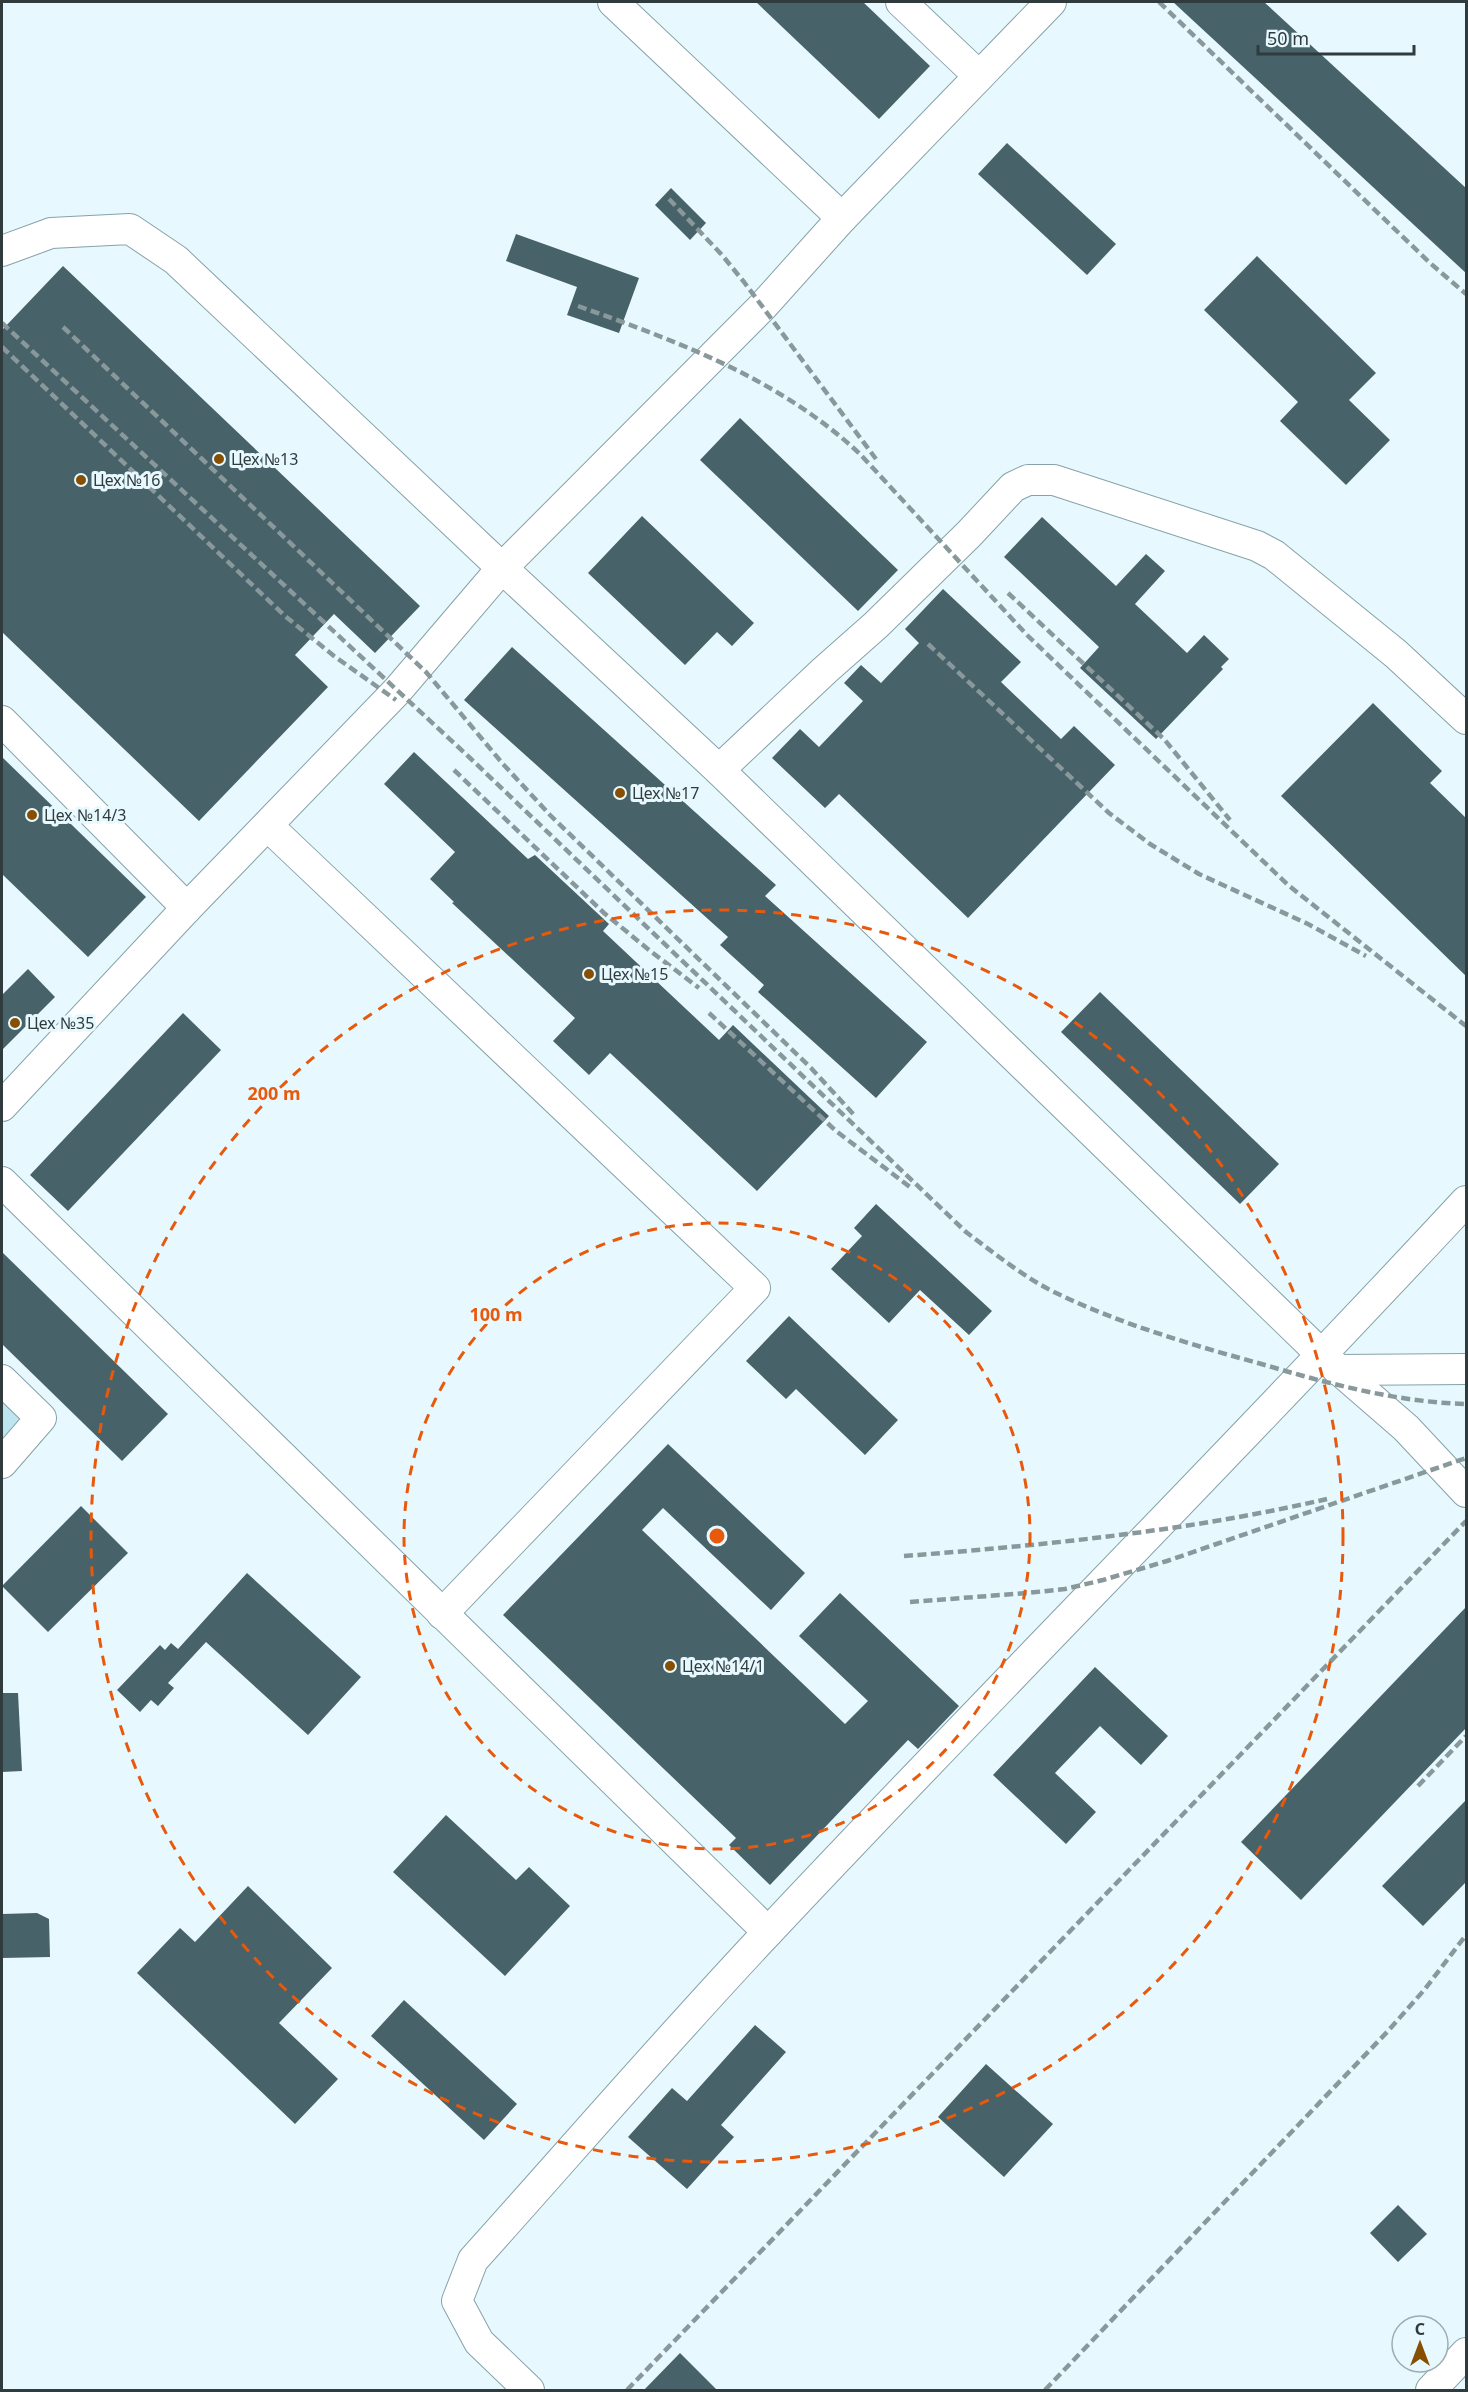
<svg xmlns="http://www.w3.org/2000/svg" width="1468" height="2392" viewBox="0 0 1468 2392" font-family="'Noto Sans',sans-serif">
<style>
.green{fill:#bee6f0}
.building{fill:#476268}
.lines{fill:none;stroke-linecap:round;stroke-linejoin:round}
.minor-casing{stroke:#86a2a9;stroke-width:32}
.minor{stroke:#fff;stroke-width:30}
.rail{stroke:#89989b;stroke-width:4.5;stroke-dasharray:9 4.5;stroke-linecap:butt}
.ring{fill:none;stroke:#e8590c;stroke-width:3;stroke-dasharray:10 8}
.poi-dot{fill:#874f02;stroke:#e7f9fe;stroke-width:2}
.labels{text-anchor:middle;stroke-width:6;stroke-linejoin:round;paint-order:stroke}
.poi-label{font-size:16px;fill:#303b3e;stroke:#e7f9fe;text-anchor:start}
.centre{fill:#e8590c;stroke:#e7f9fe;stroke-width:3}
.ring-label{font-size:18px;text-anchor:middle;font-weight:bold;fill:#e8590c;stroke:#e7f9fe;stroke-width:6;stroke-linejoin:round;paint-order:stroke}
</style>
<rect width="100%" height="100%" fill="#e7f9fe"/>
<!-- green -->
<path class="green" d="M2 1397 22 1420 2 1448Z"/>
<!-- building -->
<g class="building">
<path d="M756 2H863L930 66 879 119Z"/>
<path d="M1173 2H1264L1467 189V274Z"/>
<path d="M1007 143 1116 244 1087 275 978 174Z"/>
<path d="M671 188 706 223 690 240 655 205Z"/>
<path d="M516 234 639 278 619 333 567 315 577 287 506 261Z"/>
<path d="M1257 256 1376 373 1349 400 1390 440 1346 485 1280 421 1298 402 1204 310Z"/>
<path d="M63 266 420 606 375 653 334 614 295 655 328 687 199 821 2 632V330Z"/>
<path d="M740 418 898 570 858 611 700 460Z"/>
<path d="M642 516 754 623 732 646 717 632 685 665 588 573Z"/>
<path d="M1042 517 1116 586 1146 554 1165 571 1135 604 1187 653 1204 635 1229 659 1221 667 1223 669 1156 739 1080 668 1099 647 1004 557Z"/>
<path d="M943 589 1021 662 1001 682 1061 739 1074 726 1115 765 968 918 839 794 825 808 772 758 800 729 819 747 863 701 844 683 861 665 881 683 919 643 905 629Z"/>
<path d="M512 647 776 885 765 896 927 1042 876 1098 758 992 764 985 720 945 728 937 464 700Z"/>
<path d="M1373 703 1442 771 1430 783 1467 819V977L1281 796Z"/>
<path d="M414 752 528 859 535 855 609 924 603 931 719 1040 733 1025 829 1116 757 1191 610 1053 589 1075 553 1041 575 1018 452 903 454 902 430 879 455 852 384 784Z"/>
<path d="M2 757 146 897 88 957 2 874Z"/>
<path d="M28 969 55 997 2 1050V995Z"/>
<path d="M1100 992 1279 1164 1240 1204 1061 1032Z"/>
<path d="M183 1013 221 1050 68 1211 30 1175Z"/>
<path d="M876 1204 992 1311 969 1335 920 1290 889 1323 831 1269 862 1236 854 1228Z"/>
<path d="M2 1252 168 1414 122 1461 2 1344Z"/>
<path d="M789 1316 898 1420 865 1455 796 1389 786 1399 746 1361Z"/>
<path d="M668 1444 805 1573 771 1610 663 1508 642 1530 845 1724 868 1701 799 1636 840 1593 959 1706 918 1749 908 1740 770 1885 729 1845 736 1838 503 1615Z"/>
<path d="M81 1506 128 1553 48 1632 2 1586Z"/>
<path d="M247 1573 361 1677 308 1735 206 1642 168 1683 174 1688 158 1706 151 1700 140 1712 117 1690 160 1645 165 1650 171 1643 178 1649Z"/>
<path d="M1467 1606V1727L1301 1900 1241 1842Z"/>
<path d="M1095 1667 1168 1736 1141 1765 1100 1726 1055 1773 1096 1812 1066 1844 993 1775Z"/>
<path d="M2 1693H18L22 1771 2 1772Z"/>
<path d="M1467 1799V1881L1423 1926 1382 1886Z"/>
<path d="M446 1815 516 1880 529 1867 570 1906 505 1976 393 1872Z"/>
<path d="M248 1886 332 1968 279 2023 338 2079 295 2124 137 1973 180 1928 195 1942Z"/>
<path d="M37 1913 49 1919 50 1957 2 1958V1914Z"/>
<path d="M404 2000 517 2104 484 2140 371 2036Z"/>
<path d="M755 2025 786 2052 721 2125 734 2137 687 2189 628 2137 672 2088 687 2101Z"/>
<path d="M986 2064 1053 2124 1004 2177 938 2117Z"/>
<path d="M1398 2205 1427 2234 1398 2262 1370 2233Z"/>
<path d="M680 2353 718 2391H643Z"/>
</g>
<g class="lines">
<!-- minor casing -->
<g class="minor-casing">
<g id="minor">
<path d="M901 2 979 76"/>
<path d="M842 218 1051 2"/>
<path d="M2 251 51 233 130 229 176 260 502 568 719 770 1323 1356 1406 1428 1466 1492"/>
<path d="M2 721 187 908"/>
<path d="M719 770 824 671 876 625 969 534 1013 487 1028 480H1054L1257 546 1274 555 1396 654 1466 719"/>
<path d="M268 826 755 1288 442 1614"/>
<path d="M2 1106 187 908 397 691 502 568 763 306 842 218 613 2"/>
<path d="M2 1182 768 1932"/>
<path d="M1338 1370 1466 1369"/>
<path d="M2 1380 41 1418 2 1463"/>
<path d="M529 2390 479 2342 457 2301 473 2260C572 2150 669 2037 771 1929 1000 1685 1238 1447 1466 1201"/>
<path d="M1431 2390 1466 2353"/>
</g>
</g>
<!-- minor -->
<use href="#minor" class="minor"/>
<!-- rail -->
<g class="rail">
<path d="M1159 2 1430 263 1466 294"/>
<path d="M669 199 722 255 744 282 876 459"/>
<path d="M578 306C679 342 780 379 860 454L1027 635 1288 885 1466 1026"/>
<path d="M2 323 469 757 966 1232C994 1253 1021 1275 1052 1291 1117 1323 1189 1344 1258 1363 1326 1383 1395 1402 1466 1404"/>
<path d="M63 327 426 672 503 764 550 815 811 1068 856 1117"/>
<path d="M2 347 285 616 334 656 396 700"/>
<path d="M1008 593 1164 739 1230 820"/>
<path d="M928 644 1109 813 1150 844 1199 874 1308 924 1366 956"/>
<path d="M454 770 604 913 649 950 699 988"/>
<path d="M709 1013 836 1131 910 1187"/>
<path d="M904 1556C1046 1545 1188 1531 1327 1499"/>
<path d="M910 1602 1027 1593 1065 1589 1103 1580 1167 1561 1466 1458"/>
<path d="M1418 1786 1466 1736"/>
<path d="M627 2390 1466 1521"/>
<path d="M1045 2390 1388 2031 1425 1989 1466 1935"/>
</g>
</g>
<!-- distance rings -->
<g class="ring">
<circle cx="717" cy="1536" r="313"/>
<circle cx="717" cy="1536" r="626"/>
</g>
<!-- markers -->
<g class="poi-dot">
<circle cx="219" cy="459" r="6"/>
<circle cx="81" cy="480" r="6"/>
<circle cx="620" cy="793" r="6"/>
<circle cx="32" cy="815" r="6"/>
<circle cx="589" cy="974" r="6"/>
<circle cx="15" cy="1023" r="6"/>
<circle cx="670" cy="1666" r="6"/>
</g>
<g class="labels">
<!-- poi labels -->
<g class="poi-label">
<text x="231" y="465">Цех №13</text>
<text x="93" y="486">Цех №16</text>
<text x="632" y="799">Цех №17</text>
<text x="44" y="821">Цех №14/3</text>
<text x="601" y="980">Цех №15</text>
<text x="27" y="1029">Цех №35</text>
<text x="682" y="1672">Цех №14/1</text>
</g>
</g>
<circle cx="717" cy="1536" r="9" class="centre"/>
<g class="ring-label">
<text x="274" y="1100">200 m</text>
<text x="496" y="1321">100 m</text>
</g>
<!-- border -->
<rect width="1468" height="2392" fill="none" stroke="#303b3e" stroke-width="6"/>
<!-- north arrow -->
<g transform="translate(1420 2344)"><circle r="28" fill="#e7f9fe" stroke="#9eadb1" stroke-width="1.5"/>
<path d="M0-4.5L10 22L0 15L-10 22Z" fill="#874f02"/>
<text y="-9" font-size="16" font-weight="bold" text-anchor="middle" fill="#303b3e">С</text>
</g>
<!-- scale -->
<path d="M1258 45v9h156v-9" fill="none" stroke="#303b3e" stroke-width="3"/>
<text x="1267" y="45" font-size="18" fill="#303b3e" stroke="#e7f9fe" stroke-width="4.5" paint-order="stroke">50 m</text>
</svg>
